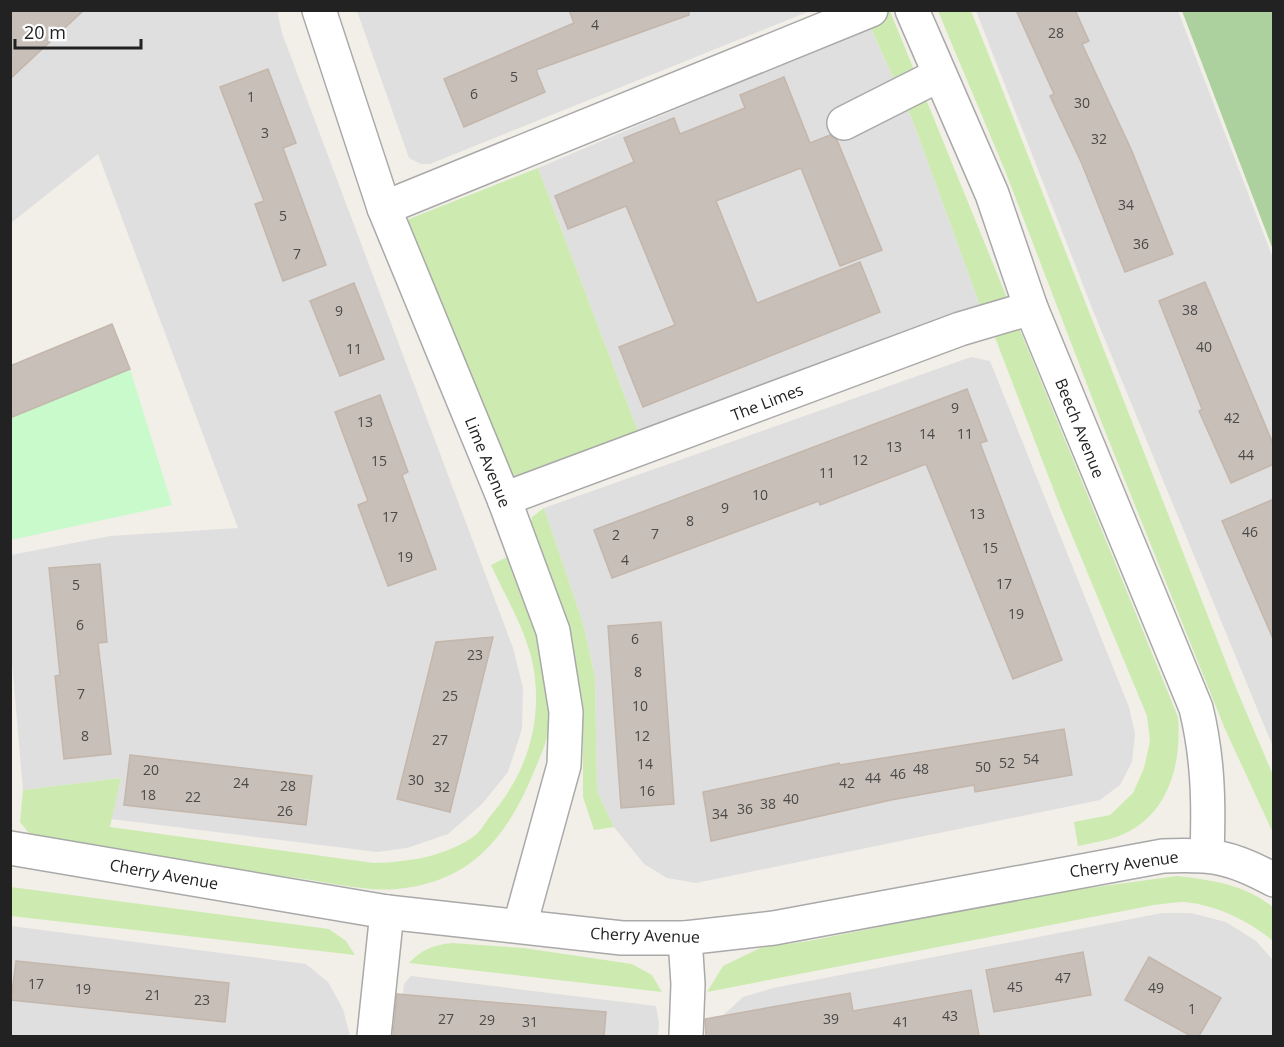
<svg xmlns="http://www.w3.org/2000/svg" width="1284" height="1047" viewBox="0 0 1284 1047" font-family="'Open Sans',sans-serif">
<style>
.residential{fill:#e0dfdf}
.grass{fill:#cdebb0}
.forest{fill:#add19e}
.park{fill:#c8facc}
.building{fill:#c7bfb8;stroke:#c4b6ab;stroke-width:1.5}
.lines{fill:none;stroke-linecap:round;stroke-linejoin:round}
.street-casing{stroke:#a9a9a9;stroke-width:36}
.street{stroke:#fff;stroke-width:33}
.labels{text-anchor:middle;stroke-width:5;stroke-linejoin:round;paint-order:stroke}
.number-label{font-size:14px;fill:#4b4948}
.street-label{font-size:16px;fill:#222;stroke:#fff}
</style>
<rect width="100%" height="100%" fill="#f2efe9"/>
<!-- residential -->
<g class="residential">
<path d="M11 11H277L282 33 513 648 523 688 522 729 508 772 482 804 448 834 407 848 377 852 111 819 121 778 23 790 11 651V555L110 536 238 528 98 154 11 223Z"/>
<path d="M357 11H810L430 164H421L409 158Z"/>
<path d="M976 11H1178L1273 258V747L1094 313Z"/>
<path d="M870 27 912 119 981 308 639 434 538 168Z"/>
<path d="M971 357 990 361 1129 707 1135 734 1132 762 1120 785 1100 800 696 883 667 878 644 864 614 827 597 791 595 677 583 623 544 508Z"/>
<path d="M1162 913H1191L1226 922 1256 941 1273 960V1036H712L718 1020 743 997 773 988Z"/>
<path d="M11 926 306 964 328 982 343 1009 350 1036H11Z"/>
<path d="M411 976 656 1006 659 1023 658 1036H398L404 984Z"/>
</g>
<!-- grass -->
<g class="grass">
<path d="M863 11H890L1178 717C1182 765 1168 817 1119 836 1106 841 1091 843 1078 846L1074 822 1110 815 1133 793 1144 768 1150 741 1147 716 1061 509 996 340 981 308 912 119Z"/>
<path d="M938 11H971L988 53 1236 688 1273 775V833L1225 729 1101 421 1006 173Z"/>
<path d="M538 168 639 434 514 479 502 475 404 221Z"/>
<path d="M544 508 583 623 595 677 597 791 614 827 594 830 583 797V718L569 630 530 529 532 517Z"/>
<path d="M511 555C528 604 547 652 551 704 553 726 544 749 535 769 508 836 472 882 397 889 367 892 327 882 297 878 209 867 121 851 32 837L20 822 23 790 121 778 110 827 374 863C408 862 441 857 470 839 479 834 485 823 491 815 526 774 542 725 534 671 529 635 506 598 491 565Z"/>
<path d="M1177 876C1213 880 1245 885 1273 907V941C1252 923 1220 907 1192 903 1180 900 1166 904 1154 905L707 992 723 966 760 948 809 941 1044 894Z"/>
<path d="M11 887 329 929 346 941 355 955 11 916Z"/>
<path d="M452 943 524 948 632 964 652 975 662 992 409 963C422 949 434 945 452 943Z"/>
</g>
<!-- forest -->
<path class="forest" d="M1182 11H1273V250Z"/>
<!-- park -->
<path class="park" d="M130 369 172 505 11 540V418Z"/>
<!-- building -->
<g class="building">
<path d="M10 10H84L10 79Z"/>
<path d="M569 10H689V15L536 70 545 92 464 127 444 79 574 23Z"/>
<path d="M1016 10H1075L1089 41 1082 44 1131 149 1173 254 1125 272 1082 164 1050 96 1054 94Z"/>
<path d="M268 69 296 143 283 148 326 265 283 281 255 204 264 201 220 87Z"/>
<path d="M784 77 810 143 830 135 837 140 882 250 840 266 801 168 716 201 757 303 860 262 880 312 643 407 619 347 675 325 626 206 568 229 555 196 634 162 624 138 674 118 680 134 745 108 740 95Z"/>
<path d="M1205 282 1274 446V464L1231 483 1199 411 1202 409 1159 301Z"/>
<path d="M354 283 384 359 340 376 310 301Z"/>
<path d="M112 324 130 369 10 418V366Z"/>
<path d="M967 389 987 441 980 443 1062 660 1013 679 926 464 820 505 819 501 612 578 594 530Z"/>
<path d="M380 395 408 472 402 475 436 569 388 586 358 505 368 501 335 412Z"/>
<path d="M1274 499V641L1222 521Z"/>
<path d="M100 564 107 642 98 643 111 754 64 759 55 676 60 675 49 568Z"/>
<path d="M661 622 674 804 621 808 608 626Z"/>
<path d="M493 637 450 812 397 799 436 642Z"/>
<path d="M1064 729 1072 775 975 792 974 785 891 800 711 841 703 792 839 763 840 765Z"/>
<path d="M130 755 312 776 306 825 124 805Z"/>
<path d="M1083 952 1091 995 994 1012 986 970Z"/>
<path d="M1149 957 1221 998 1199 1036H1191L1125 1000Z"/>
<path d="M16 961 229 983 225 1022 11 1000Z"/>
<path d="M971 990 979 1036H706L705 1019 850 993 853 1011Z"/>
<path d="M397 994 606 1012 604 1036H393Z"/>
</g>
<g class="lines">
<!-- street casing -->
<g class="street-casing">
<g id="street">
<path d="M319 10 384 208 504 499 553 631 566 712 564 765 520 925"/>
<path d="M912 10 992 194 1031 308 1196 708C1208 757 1209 803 1207 854"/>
<path d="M844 123 939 75"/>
<path d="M384 208 871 10"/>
<path d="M504 499 960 329 1031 308"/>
<path d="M10 848 387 912 622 938H685L774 928 1163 856C1212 854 1230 856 1274 880"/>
<path d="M685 938 688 984 686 1036"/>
<path d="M374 1036 387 912"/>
</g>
</g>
<!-- street -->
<use href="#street" class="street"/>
</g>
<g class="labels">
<!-- number labels -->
<g class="number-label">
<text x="595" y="30">4</text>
<text x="1056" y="38">28</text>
<text x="514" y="82">5</text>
<text x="474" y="99">6</text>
<text x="251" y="102">1</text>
<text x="1082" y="108">30</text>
<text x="265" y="138">3</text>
<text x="1099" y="144">32</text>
<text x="1126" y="210">34</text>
<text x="283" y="221">5</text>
<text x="1141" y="249">36</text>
<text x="297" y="259">7</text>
<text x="1190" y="315">38</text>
<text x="339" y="316">9</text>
<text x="1204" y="352">40</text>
<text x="354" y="354">11</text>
<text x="955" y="413">9</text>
<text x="1232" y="423">42</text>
<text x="365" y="427">13</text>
<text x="927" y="439">14</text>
<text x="965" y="439">11</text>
<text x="894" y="452">13</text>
<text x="1246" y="460">44</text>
<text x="860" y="465">12</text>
<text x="379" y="466">15</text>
<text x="827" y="478">11</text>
<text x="760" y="500">10</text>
<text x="725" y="513">9</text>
<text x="977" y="519">13</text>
<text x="390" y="522">17</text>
<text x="690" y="526">8</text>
<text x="1250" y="537">46</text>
<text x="655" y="539">7</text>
<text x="616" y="540">2</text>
<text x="990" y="553">15</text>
<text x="405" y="562">19</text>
<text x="625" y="565">4</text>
<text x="1004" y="589">17</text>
<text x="76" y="590">5</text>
<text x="1016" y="619">19</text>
<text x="80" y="630">6</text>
<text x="635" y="644">6</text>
<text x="475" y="660">23</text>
<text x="638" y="677">8</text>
<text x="81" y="699">7</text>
<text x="450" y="701">25</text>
<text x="640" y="711">10</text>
<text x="85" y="741">8</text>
<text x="642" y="741">12</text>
<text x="440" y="745">27</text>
<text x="1031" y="764">54</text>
<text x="1007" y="768">52</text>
<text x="645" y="769">14</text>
<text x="983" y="772">50</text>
<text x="921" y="774">48</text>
<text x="151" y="775">20</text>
<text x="898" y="779">46</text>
<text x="873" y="783">44</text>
<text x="416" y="785">30</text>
<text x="241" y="788">24</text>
<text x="847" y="788">42</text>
<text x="288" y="791">28</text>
<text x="442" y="792">32</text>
<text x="647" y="796">16</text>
<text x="148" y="800">18</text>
<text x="193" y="802">22</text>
<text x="791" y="804">40</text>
<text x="768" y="809">38</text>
<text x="745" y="814">36</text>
<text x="285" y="816">26</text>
<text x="720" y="819">34</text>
<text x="1063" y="983">47</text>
<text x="36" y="989">17</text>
<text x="1015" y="992">45</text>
<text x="1156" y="993">49</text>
<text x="83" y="994">19</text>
<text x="153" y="1000">21</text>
<text x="202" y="1005">23</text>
<text x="1192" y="1014">1</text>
<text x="950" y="1021">43</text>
<text x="446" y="1024">27</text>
<text x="831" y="1024">39</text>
<text x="487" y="1025">29</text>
<text x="530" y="1027">31</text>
<text x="901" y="1027">41</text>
</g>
<!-- street labels -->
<g class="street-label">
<text transform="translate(767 402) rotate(-21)" y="6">The Limes</text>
<text transform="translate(1080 428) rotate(68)" y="6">Beech Avenue</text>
<text transform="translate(488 462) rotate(68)" y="6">Lime Avenue</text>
<text transform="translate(1124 864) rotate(-8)" y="6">Cherry Avenue</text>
<text transform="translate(164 874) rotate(10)" y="6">Cherry Avenue</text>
<text transform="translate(645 935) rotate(2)" y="6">Cherry Avenue</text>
</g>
</g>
<!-- border -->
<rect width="1284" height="1047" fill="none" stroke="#222222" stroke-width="24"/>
<!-- scale -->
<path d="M15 39v9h126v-9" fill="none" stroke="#222222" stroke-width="3"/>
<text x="24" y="39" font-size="18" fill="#222222" stroke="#ffffff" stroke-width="4.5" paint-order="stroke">20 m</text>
</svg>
